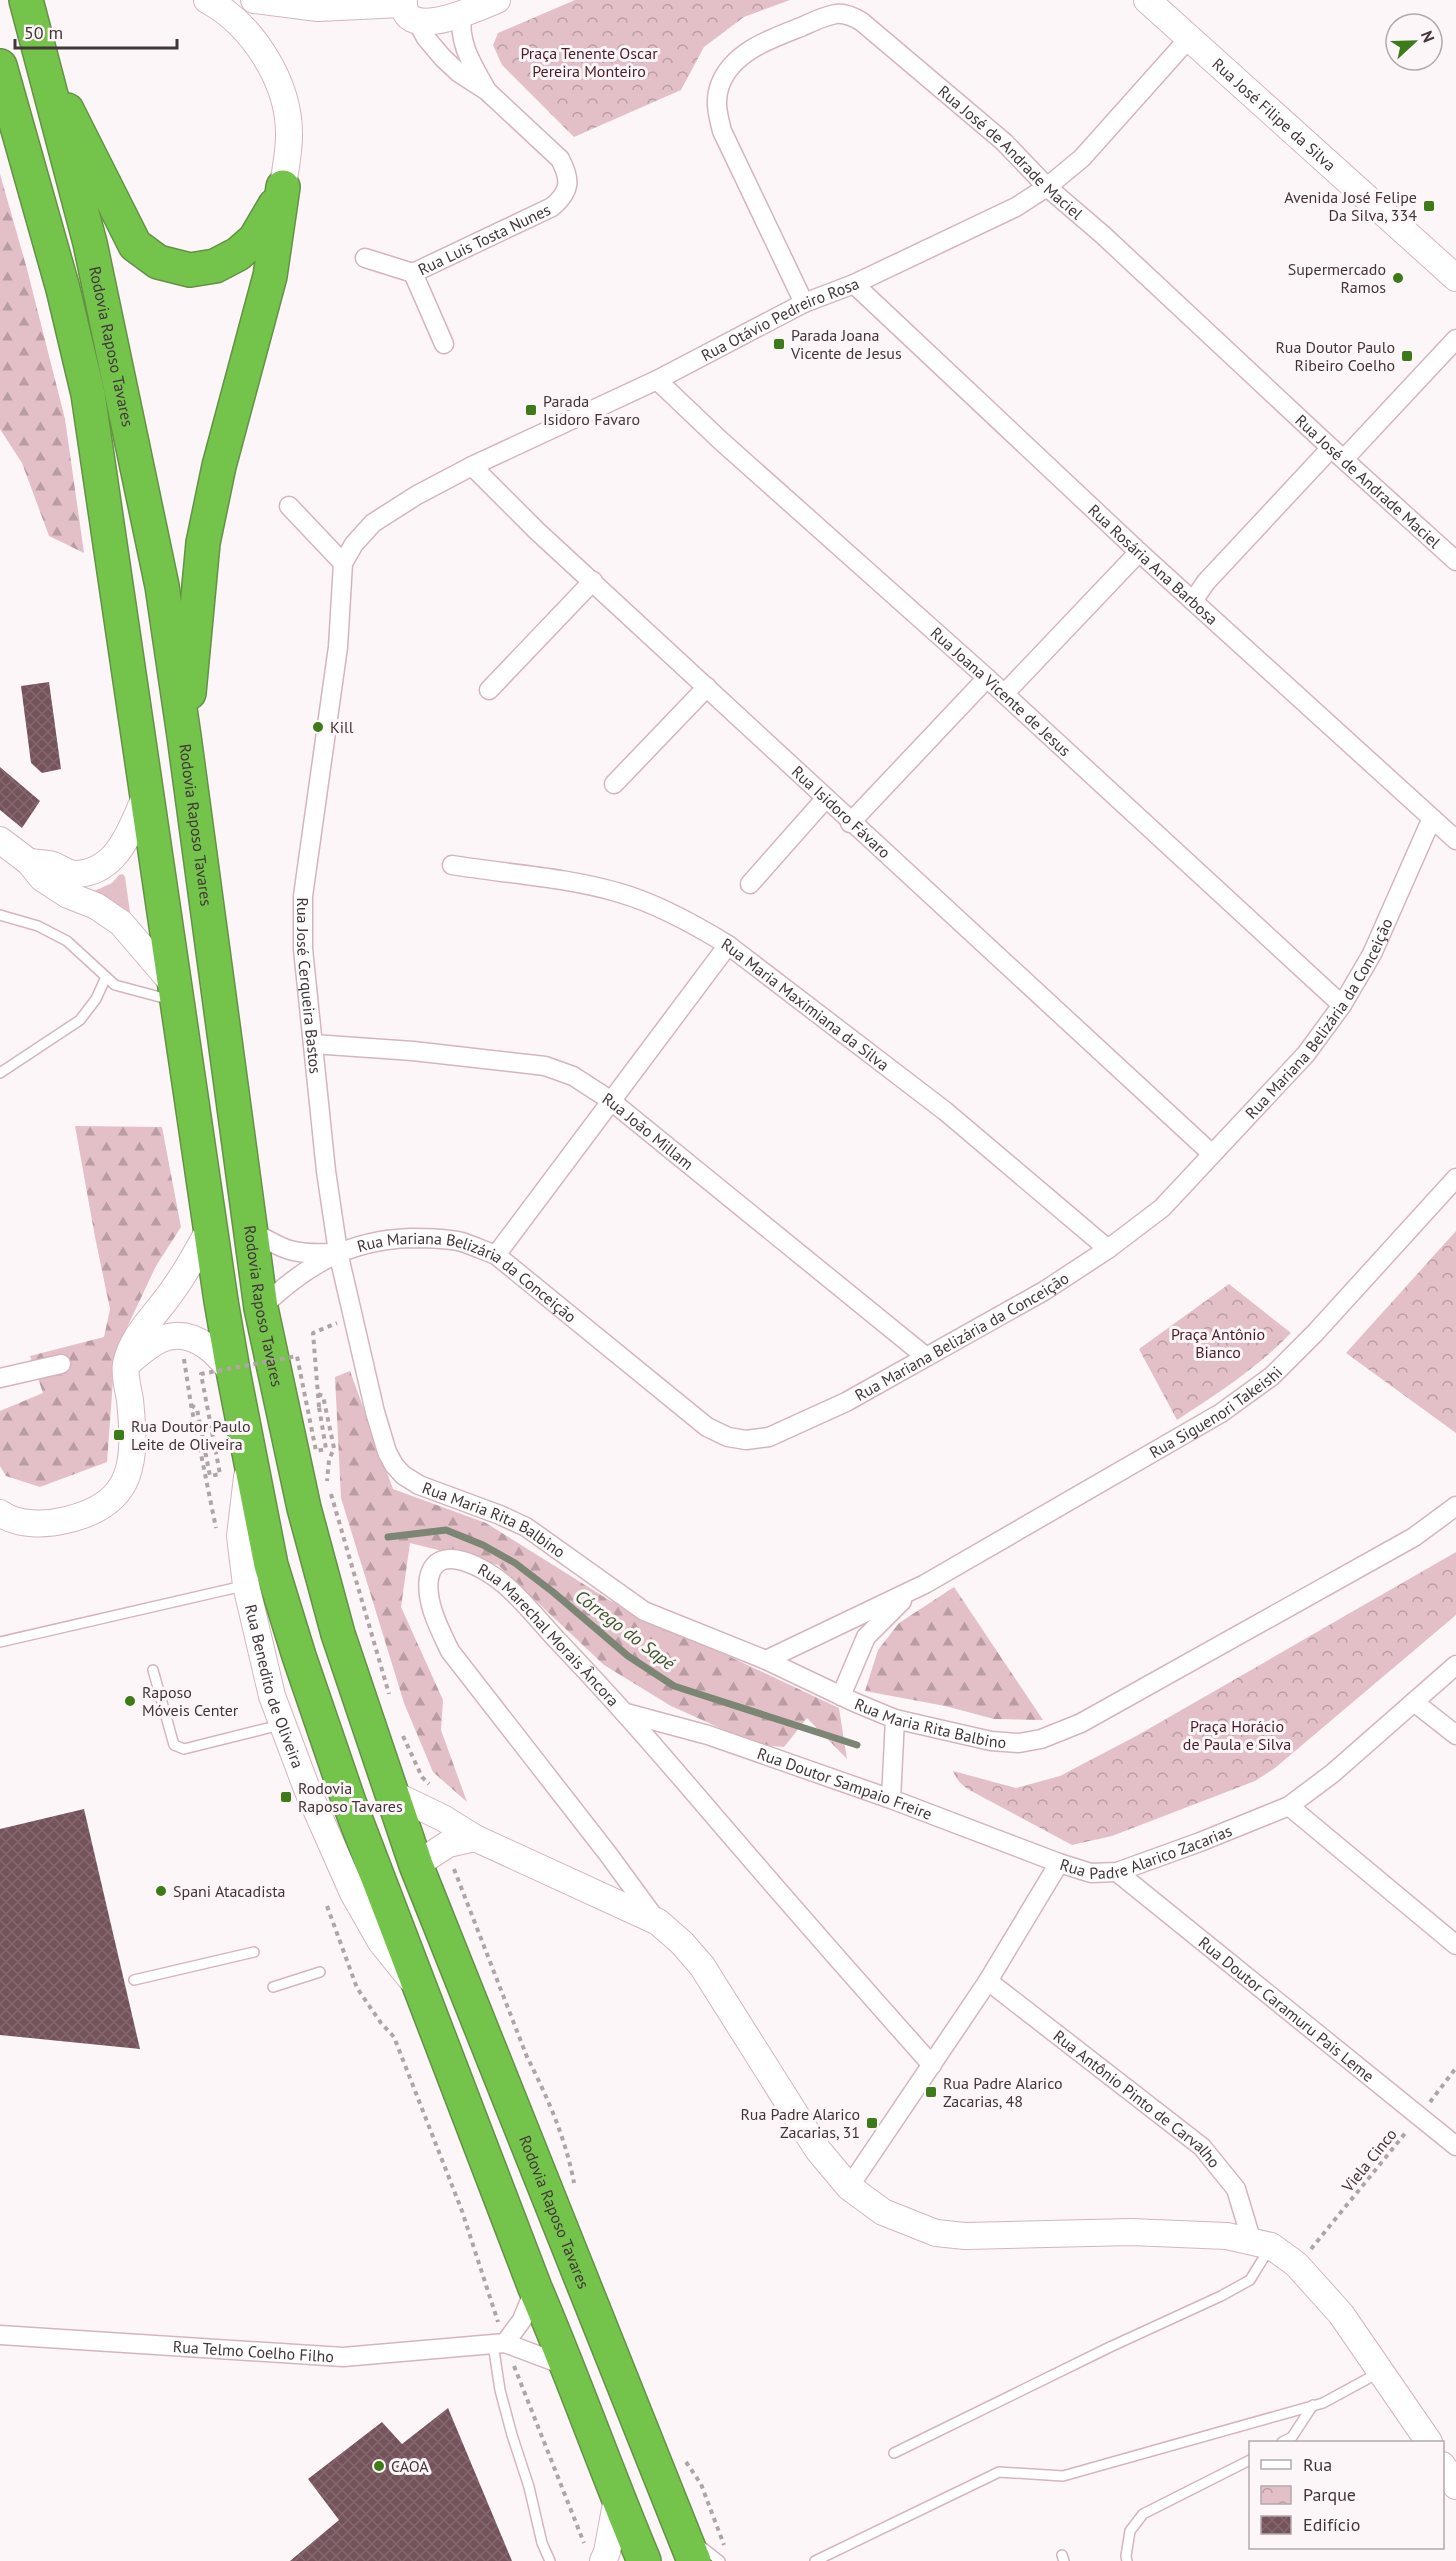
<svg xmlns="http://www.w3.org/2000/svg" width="1456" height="2561" viewBox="0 0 1456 2561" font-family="'PT Sans',sans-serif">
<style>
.grass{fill:#e3c0c8}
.forest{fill:url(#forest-firs)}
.park{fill:url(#park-crowns)}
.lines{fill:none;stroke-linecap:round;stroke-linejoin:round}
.stream{stroke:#7c8674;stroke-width:7}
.building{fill:url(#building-cross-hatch)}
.lane-casing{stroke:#d5b5bd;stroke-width:12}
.street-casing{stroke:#d5b5bd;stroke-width:21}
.secondary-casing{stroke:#d5b5bd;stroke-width:28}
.highway-casing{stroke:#639245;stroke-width:36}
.path{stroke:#afa5a7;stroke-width:4;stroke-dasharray:4.5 4.5;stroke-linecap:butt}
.lane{stroke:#fff;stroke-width:9}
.street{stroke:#fff;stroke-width:18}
.secondary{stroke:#fff;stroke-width:26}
.highway{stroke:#74c44b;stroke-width:33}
.path-bridge{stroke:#afa5a7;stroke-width:4;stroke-dasharray:4.5 4.5;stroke-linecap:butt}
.poi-dot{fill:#3d7b18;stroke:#fdf6f8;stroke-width:2}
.labels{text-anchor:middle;stroke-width:6;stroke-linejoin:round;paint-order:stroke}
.park-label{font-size:16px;fill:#4c1c2c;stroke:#fdf6f8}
.street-label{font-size:16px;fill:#433639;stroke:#fdf6f8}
.poi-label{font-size:16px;fill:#433639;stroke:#fdf6f8;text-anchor:start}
.water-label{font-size:18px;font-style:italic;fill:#37542a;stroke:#fdf6f8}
</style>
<defs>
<pattern id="forest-firs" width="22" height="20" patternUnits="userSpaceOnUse" patternTransform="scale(1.5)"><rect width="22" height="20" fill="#e3c0c8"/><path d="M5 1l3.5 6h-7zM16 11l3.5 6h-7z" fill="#ba9da3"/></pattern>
<pattern id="park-crowns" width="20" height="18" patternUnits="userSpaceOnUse" patternTransform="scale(1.5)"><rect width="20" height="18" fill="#e3c0c8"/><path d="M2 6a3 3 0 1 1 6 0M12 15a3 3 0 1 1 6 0" fill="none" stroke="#ba9da3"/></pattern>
<pattern id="building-cross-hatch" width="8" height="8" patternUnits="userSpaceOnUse" patternTransform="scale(1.5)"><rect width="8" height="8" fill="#74535b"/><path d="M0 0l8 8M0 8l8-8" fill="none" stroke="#856970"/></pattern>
</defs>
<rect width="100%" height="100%" fill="#fdf6f8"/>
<!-- grass -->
<path class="grass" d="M123 874 125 877 130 912 128 918 92 892 112 883 119 875Z"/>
<!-- forest -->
<g class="forest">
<path d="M0 174 27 269 65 419 84 553 49 536 22 463 0 429Z"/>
<path d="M75 1126 162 1127 181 1227 156 1266 115 1353 107 1462 40 1487 6 1476 0 1466V1411L43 1393 30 1356 104 1337 110 1309 95 1237Z"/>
<path d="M350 1371 393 1489 486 1523 609 1600 839 1708 847 1759 807 1718 784 1747 758 1745 671 1706 604 1665 498 1565 410 1543 401 1607 443 1700 441 1730 467 1802 433 1772 404 1703 341 1498 335 1377Z"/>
<path d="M954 1587 1043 1720 994 1719 945 1706 865 1691 878 1650 899 1623Z"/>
</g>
<!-- park -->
<g class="park">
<path d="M575 0H790L744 17 704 47 681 90 574 137 502 65 493 45 498 33Z"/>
<path d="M1456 1231V1433L1346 1353Z"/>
<path d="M1229 1284 1291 1333C1257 1368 1218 1393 1177 1420L1139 1349Z"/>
<path d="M1456 1552V1615L1275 1768 1255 1781 1112 1836 1072 1845 973 1792C963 1787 957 1781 953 1771L1016 1788 1060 1776 1138 1735Z"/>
</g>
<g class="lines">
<!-- stream -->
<path class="stream" d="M388 1537 446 1530 483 1545 515 1563 553 1592 628 1656 674 1686 857 1745"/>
</g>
<!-- building -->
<g class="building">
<path d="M49 682 61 769 42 773 31 763 21 686Z"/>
<path d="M0 767 40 801 22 828 0 810Z"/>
<path d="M84 1809 140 2049 0 2035V1829Z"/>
<path d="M448 2408 512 2561H290L339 2520 308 2479 382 2422 402 2444Z"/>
</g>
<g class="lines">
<!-- lane casing -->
<g class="lane-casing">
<g id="lane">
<path d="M0 915 38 926 67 941 115 985 171 1000"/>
<path d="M0 1073 80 1020 96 999 106 977"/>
<path d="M0 1642 243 1586"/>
<path d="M153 1670 174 1745 184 1749 280 1725"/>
<path d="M134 1980 254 1952"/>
<path d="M273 1987 320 1972"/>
<path d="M493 2344 500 2390 512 2435 529 2487 542 2543 550 2561"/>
<path d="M1282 2442 1292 2437 1313 2405"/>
<path d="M894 2453 1110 2347 1221 2296 1250 2280 1269 2249"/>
<path d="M701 2546 720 2561"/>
<path d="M1062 2555 1064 2561"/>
<path d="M815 2561 999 2472 1063 2476 1323 2403 1380 2372"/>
<path d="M1127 2561 1126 2556 1130 2531 1143 2514 1250 2460"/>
</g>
</g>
<!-- street casing -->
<g class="street-casing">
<g id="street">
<path d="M462 14C458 43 472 64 486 89"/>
<path id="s1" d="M365 258 413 273 552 207C571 191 571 180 560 159L487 91 459 73 443 58 426 38 416 19"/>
<path d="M413 273 444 344"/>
<path id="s2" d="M854 284 1139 552 1456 840"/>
<path id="s3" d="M804 303 722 131C718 115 714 101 720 85 732 52 770 39 801 27 812 22 824 16 836 14 846 13 854 17 862 22L1004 142 1047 187 1103 235 1331 448 1456 561"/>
<path id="s4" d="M657 380 720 440 987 678 1342 1005"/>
<path d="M1344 459 1456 339"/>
<path id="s5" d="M472 466 537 531 1212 1154"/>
<path id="s6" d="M289 506 343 563 338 647 303 896V949L326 1171 338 1252 375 1412 387 1452 394 1465 403 1475 419 1485 500 1515 526 1527 644 1611 766 1660 854 1702 895 1719 991 1741 1019 1743 1041 1739 1081 1723 1414 1537 1456 1506"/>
<path id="s7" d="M343 563 354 544 373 523 417 495 472 466 657 380 804 303 854 284 1016 207 1047 187 1082 158 1190 37"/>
<path d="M1193 601 1206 582 1331 448"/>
<path d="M489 690 593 581"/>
<path d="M1004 694 1139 552"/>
<path d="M614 784 707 687"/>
<path d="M850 823 987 678"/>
<path id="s8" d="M452 865C507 874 566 877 620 893 658 904 694 924 728 945L945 1111 1108 1249"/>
<path d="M750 884 826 798"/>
<path id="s9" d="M313 1044 413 1051 545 1066 573 1076 610 1100 925 1356"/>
<path d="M250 1230C284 1250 292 1255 333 1253"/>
<path d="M496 1255 728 945"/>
<path id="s10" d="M261 1308C306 1265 348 1240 411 1238 428 1238 446 1238 462 1242 474 1246 485 1251 496 1255L707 1427 728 1437 746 1440 769 1437 846 1402 1044 1291 1108 1249 1162 1208 1306 1054 1342 1005 1372 954 1432 818"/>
<path d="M0 1378 61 1364"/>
<path id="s11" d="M766 1660 925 1584 1221 1413 1272 1376 1315 1333 1456 1178"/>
<path d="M841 1696 866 1637 902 1601"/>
<path d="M1414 1702 1456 1735"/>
<path id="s12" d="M626 1713 708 1735 891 1799 1059 1863 1091 1873 1117 1872 1200 1842 1289 1806 1333 1773 1456 1665"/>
<path d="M891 1799 895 1719"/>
<path d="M1289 1806 1456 1945"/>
<path id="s13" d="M1117 1872 1456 2146"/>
<path id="s14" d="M657 1921 608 1854 450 1651C440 1630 425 1602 429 1578 437 1539 488 1570 504 1584 523 1600 540 1622 557 1640 601 1686 643 1733 684 1781 766 1877 848 1971 932 2065"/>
<path id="s15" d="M988 1981 1202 2147 1236 2189 1252 2242"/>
<path d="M849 2187 988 1981 1059 1863"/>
<path id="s16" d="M0 2335 343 2357 505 2343 569 2367"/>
<path d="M505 2343 522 2320 535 2288"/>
</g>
</g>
<!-- secondary casing -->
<g class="secondary-casing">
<g id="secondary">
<path d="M207 0C253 25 290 83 289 136 289 153 285 170 283 187"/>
<path d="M254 0 318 8 403 4"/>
<path d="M404 0C401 45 479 7 497 0"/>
<path id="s17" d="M1147 0 1456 278"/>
<path d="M0 840 29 862 42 878 68 895 96 906 121 923 175 986"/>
<path d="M29 862C37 863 45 863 53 865 60 868 67 873 74 874 118 874 131 828 146 795"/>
<path d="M128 1363C139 1354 153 1340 168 1337 196 1330 220 1355 234 1376"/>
<path id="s18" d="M247 1477 240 1536 246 1585 272 1696 307 1789 353 1893 381 1942 410 1978"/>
<path d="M0 1513C18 1526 46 1525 66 1520 136 1504 136 1460 130 1400 128 1389 124 1374 126 1364 132 1334 159 1312 175 1287 188 1269 199 1248 210 1228"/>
<path d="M393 1794 443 1818 475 1838 658 1922 682 1943 702 1966 818 2150 849 2187 883 2212 936 2233 965 2236 1131 2232 1227 2236 1271 2246 1296 2264 1341 2314 1429 2442"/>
<path d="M416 1865 448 1844 475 1838"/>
<path d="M1442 2465 1456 2486"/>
<path d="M603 2561 607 2552 617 2498"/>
</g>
</g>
<!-- highway casing -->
<g class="highway-casing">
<g id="highway">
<path id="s19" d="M26 0 90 243 162 586 184 736 261 1308 304 1508 338 1634 416 1865 694 2561"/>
<path d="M0 66 63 289 88 394 221 1301 234 1376 271 1565 299 1656 349 1802 535 2288C574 2379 606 2471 644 2561"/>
<path d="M67 110 135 245 158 262 190 270 215 266 238 254 255 239 275 205"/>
<path d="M189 693 203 543 219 466 270 276 283 187"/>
</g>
</g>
<!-- path -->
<g class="path">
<path d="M184 1359 191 1405 216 1528"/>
<path d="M318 1394 323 1396 334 1448 329 1460 327 1481"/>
<path d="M191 1405 197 1409 202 1435"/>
<path d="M319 1407 313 1333 337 1323"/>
<path d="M331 1494 389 1694"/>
<path d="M403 1736 422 1777 429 1784"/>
<path d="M454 1869 527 2057C547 2096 566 2139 574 2183"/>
<path d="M327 1906 357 1988 381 2023 394 2037 462 2211 498 2322"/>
<path d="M1430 2102 1456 2068"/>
<path d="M1311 2249 1407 2131"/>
<path d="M514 2366 584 2543"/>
<path d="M686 2462 701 2484 724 2545"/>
</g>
<!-- lane -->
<use href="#lane" class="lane"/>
<!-- street -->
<use href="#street" class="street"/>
<!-- secondary -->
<use href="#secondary" class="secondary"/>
<!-- highway -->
<use href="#highway" class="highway"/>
<!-- path-bridge -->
<path class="path-bridge" d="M202 1435 210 1476 220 1474 201 1374 297 1356 316 1451 326 1449 319 1407"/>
</g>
<!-- markers -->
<g class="poi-dot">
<rect x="1423" y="200" width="12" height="12" rx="3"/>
<circle cx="1398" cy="278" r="6"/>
<rect x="773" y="338" width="12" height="12" rx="3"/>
<rect x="1401" y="350" width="12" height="12" rx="3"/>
<rect x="525" y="404" width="12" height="12" rx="3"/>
<circle cx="318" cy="727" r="6"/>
<rect x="113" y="1429" width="12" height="12" rx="3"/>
<circle cx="130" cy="1701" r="6"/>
<rect x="280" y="1791" width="12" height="12" rx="3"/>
<circle cx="161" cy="1891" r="6"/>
<rect x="925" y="2086" width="12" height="12" rx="3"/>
<rect x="866" y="2117" width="12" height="12" rx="3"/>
<circle cx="379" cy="2466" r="6"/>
</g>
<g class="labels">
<!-- park labels -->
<g class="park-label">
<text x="589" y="59">Praça Tenente Oscar<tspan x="589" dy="18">Pereira Monteiro</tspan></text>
<text x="1218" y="1340">Praça Antônio<tspan x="1218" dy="18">Bianco</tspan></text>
<text x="1237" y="1732">Praça Horácio<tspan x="1237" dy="18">de Paula e Silva</tspan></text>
</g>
<!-- street labels -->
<g class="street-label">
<text dy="6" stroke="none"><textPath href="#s17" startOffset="171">Rua José Filipe da Silva</textPath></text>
<text dy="6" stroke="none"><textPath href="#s3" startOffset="603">Rua José de Andrade Maciel</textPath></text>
<text dy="6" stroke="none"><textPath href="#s1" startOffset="129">Rua Luis Tosta Nunes</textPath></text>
<text dy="6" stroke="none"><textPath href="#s7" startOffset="506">Rua Otávio Pedreiro Rosa</textPath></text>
<text dy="6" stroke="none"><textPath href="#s19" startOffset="357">Rodovia Raposo Tavares</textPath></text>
<text dy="6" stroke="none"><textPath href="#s3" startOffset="1089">Rua José de Andrade Maciel</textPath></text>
<text dy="6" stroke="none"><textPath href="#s2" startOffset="410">Rua Rosária Ana Barbosa</textPath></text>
<text dy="6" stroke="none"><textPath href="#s4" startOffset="464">Rua Joana Vicente de Jesus</textPath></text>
<text dy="6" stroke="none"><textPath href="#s5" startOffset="506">Rua Isidoro Fávaro</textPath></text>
<text dy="6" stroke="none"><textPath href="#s19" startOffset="843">Rodovia Raposo Tavares</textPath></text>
<text dy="6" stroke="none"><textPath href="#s6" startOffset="504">Rua José Cerqueira Bastos</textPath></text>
<text dy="6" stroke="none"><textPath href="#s8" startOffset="388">Rua Maria Maximiana da Silva</textPath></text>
<text dy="6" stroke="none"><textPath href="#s10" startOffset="1298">Rua Mariana Belizária da Conceição</textPath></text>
<text dy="6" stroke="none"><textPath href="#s9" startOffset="356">Rua João Millam</textPath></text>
<text dy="6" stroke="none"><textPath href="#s10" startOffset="237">Rua Mariana Belizária da Conceição</textPath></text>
<text dy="6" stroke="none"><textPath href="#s19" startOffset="1329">Rodovia Raposo Tavares</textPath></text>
<text dy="6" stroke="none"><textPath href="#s10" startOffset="812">Rua Mariana Belizária da Conceição</textPath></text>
<text dy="6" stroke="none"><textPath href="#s11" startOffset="514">Rua Siguenori Takeishi</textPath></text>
<text dy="6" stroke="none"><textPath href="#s6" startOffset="1108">Rua Maria Rita Balbino</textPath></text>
<text dy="6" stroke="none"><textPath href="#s14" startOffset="576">Rua Marechal Morais Âncora</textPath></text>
<text dy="6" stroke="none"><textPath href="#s18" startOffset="214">Rua Benedito de Oliveira</textPath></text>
<text dy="6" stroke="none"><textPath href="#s6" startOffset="1594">Rua Maria Rita Balbino</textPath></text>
<text dy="6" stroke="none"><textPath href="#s12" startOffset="230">Rua Doutor Sampaio Freire</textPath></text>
<text dy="6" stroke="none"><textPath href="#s12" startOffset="550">Rua Padre Alarico Zacarias</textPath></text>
<text dy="6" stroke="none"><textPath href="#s13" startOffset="218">Rua Doutor Caramuru Pais Leme</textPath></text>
<text dy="6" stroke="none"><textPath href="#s15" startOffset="190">Rua Antônio Pinto de Carvalho</textPath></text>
<text transform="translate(1369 2160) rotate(-51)" y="6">Viela Cinco</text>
<text dy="6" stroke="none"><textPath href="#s19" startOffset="2283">Rodovia Raposo Tavares</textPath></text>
<text dy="6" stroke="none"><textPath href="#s16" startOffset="254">Rua Telmo Coelho Filho</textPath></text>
</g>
<!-- poi labels -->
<g class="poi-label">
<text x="1417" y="203" text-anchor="end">Avenida José Felipe<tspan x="1417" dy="18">Da Silva, 334</tspan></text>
<text x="1386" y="275" text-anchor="end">Supermercado<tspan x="1386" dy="18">Ramos</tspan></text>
<text x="791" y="341">Parada Joana<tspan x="791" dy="18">Vicente de Jesus</tspan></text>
<text x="1395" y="353" text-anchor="end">Rua Doutor Paulo<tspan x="1395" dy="18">Ribeiro Coelho</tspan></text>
<text x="543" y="407">Parada<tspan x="543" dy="18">Isidoro Favaro</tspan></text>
<text x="330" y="733">Kill</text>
<text x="131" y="1432">Rua Doutor Paulo<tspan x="131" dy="18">Leite de Oliveira</tspan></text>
<text x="142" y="1698">Raposo<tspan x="142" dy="18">Móveis Center</tspan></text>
<text x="298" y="1794">Rodovia<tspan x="298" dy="18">Raposo Tavares</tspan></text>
<text x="173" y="1897">Spani Atacadista</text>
<text x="943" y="2089">Rua Padre Alarico<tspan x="943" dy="18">Zacarias, 48</tspan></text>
<text x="860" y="2120" text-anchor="end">Rua Padre Alarico<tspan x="860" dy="18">Zacarias, 31</tspan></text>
<text x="391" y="2472">CAOA</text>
</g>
<!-- water labels -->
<g class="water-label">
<text transform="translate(625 1630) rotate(37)" y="6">Córrego do Sapé</text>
</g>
</g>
<!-- legend -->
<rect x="1249" y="2441" width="195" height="108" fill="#fdf6f8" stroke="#b3a9ac" stroke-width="1.5"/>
<rect x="1261" y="2460" width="30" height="9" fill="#ffffff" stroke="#b3a9ac" stroke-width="1.5"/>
<text x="1303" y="2471" font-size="18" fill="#433639">Rua</text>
<rect x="1261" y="2486" width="30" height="18" fill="url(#park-crowns)" stroke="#b3a9ac" stroke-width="1.5"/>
<text x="1303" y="2501" font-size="18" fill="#433639">Parque</text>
<rect x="1261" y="2516" width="30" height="18" fill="url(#building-cross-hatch)" stroke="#b3a9ac" stroke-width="1.5"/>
<text x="1303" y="2531" font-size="18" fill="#433639">Edifício</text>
<!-- north arrow -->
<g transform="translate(1414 42) rotate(68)"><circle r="28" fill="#fdf6f8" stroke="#b3a9ac" stroke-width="1.5"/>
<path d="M0-4.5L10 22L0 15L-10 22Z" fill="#3d7b18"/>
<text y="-9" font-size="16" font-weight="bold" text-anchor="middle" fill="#433639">N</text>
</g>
<!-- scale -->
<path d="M15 39v9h162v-9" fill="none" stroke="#433639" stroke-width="3"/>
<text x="24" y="39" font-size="18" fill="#433639" stroke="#fdf6f8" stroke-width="4.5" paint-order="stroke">50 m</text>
</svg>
